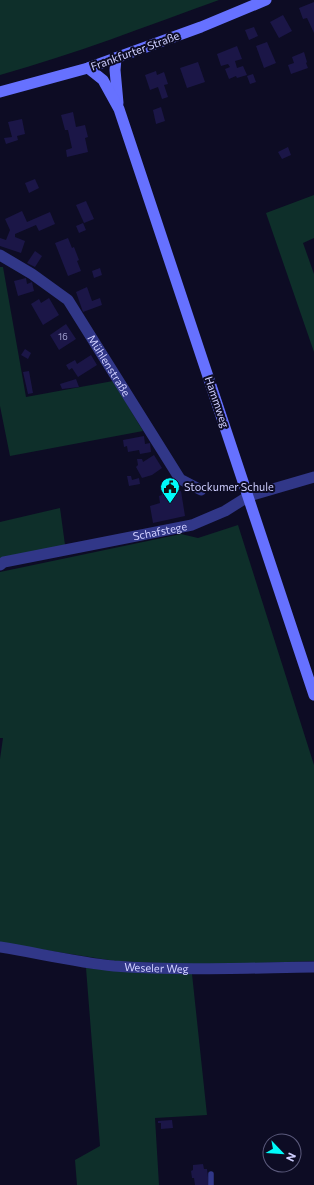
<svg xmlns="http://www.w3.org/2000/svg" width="314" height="1185" viewBox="0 0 314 1185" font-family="Commissioner,sans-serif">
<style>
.green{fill:#0e2f2a}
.building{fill:#1b1647}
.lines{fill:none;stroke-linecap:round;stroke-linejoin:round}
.service{stroke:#313788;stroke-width:5.5}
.minor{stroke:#313788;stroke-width:11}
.secondary{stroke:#6671ff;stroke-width:11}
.labels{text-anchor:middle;stroke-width:4;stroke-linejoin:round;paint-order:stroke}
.number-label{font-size:9px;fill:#a2a1d1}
.street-label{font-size:11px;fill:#cfcfff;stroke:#0d0c24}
.poi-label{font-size:11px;fill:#cfcfff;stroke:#0d0c24;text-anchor:start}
</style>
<rect width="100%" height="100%" fill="#0d0c24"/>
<!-- green -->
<g class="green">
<path d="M0 0H219C147 26 75 54 0 75Z"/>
<path d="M314 195V238L303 243 314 274V352L266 213Z"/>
<path d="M0 267H3L26 397 113 381 143 431 10 456 0 406Z"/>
<path d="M60 508 65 545 0 559V522Z"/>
<path d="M238 525 314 765V961L207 965 115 961 0 943V759L3 738H0V572L181 534 198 538Z"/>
<path d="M86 968 192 974 207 1115 155 1118 159 1185H77L75 1160 100 1146Z"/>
</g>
<!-- building -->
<g class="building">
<path d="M314 2V33L307 18 303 19 299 8Z"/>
<path d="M283 15 292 31 279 38 270 22Z"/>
<path d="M254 27 258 36 249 40 245 30Z"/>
<path d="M267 42 276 63 264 68 256 46Z"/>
<path d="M237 46 242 59 235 61 237 68 243 66 247 75 237 78 236 76 229 79 225 69 230 67 228 64 221 66 217 54Z"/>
<path d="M304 52 307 62 306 63 308 68 291 74 288 65 294 63 292 57Z"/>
<path d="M198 62 205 82 187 88 180 68Z"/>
<path d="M156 71 157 75 164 72 168 84 164 85 168 97 162 99 158 87 150 90 145 75Z"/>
<path d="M253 74 256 82 250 84 247 76Z"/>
<path d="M161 107 165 121 156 124 153 110Z"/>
<path d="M73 112 76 127 85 125 88 137 85 138 88 152 67 157 66 150 72 148 68 130H65L61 115Z"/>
<path d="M22 119 25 134 17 136 18 140 6 144 4 138 12 137 8 122Z"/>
<path d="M288 147 291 155 282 159 278 152Z"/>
<path d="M35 179 39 188 29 193 25 183Z"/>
<path d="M86 201 94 219 84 223 76 205Z"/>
<path d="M22 211 27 222 50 212 55 224 39 231 36 225 15 234V237L25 241 21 253 0 246V238L6 240 10 230 5 219Z"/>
<path d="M83 223 86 230 79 233 76 226Z"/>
<path d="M68 238 72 248 74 247 79 260 77 261 81 271 68 276 55 243Z"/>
<path d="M35 251 42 256 35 267 27 263Z"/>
<path d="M100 268 102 275 94 278 92 271Z"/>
<path d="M26 278 27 284 32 282 34 291 18 296 14 281Z"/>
<path d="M87 287 92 301 100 298 102 305 83 312 76 292Z"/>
<path d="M49 298 59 315 43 325 31 304 39 299 41 303Z"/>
<path d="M66 324 76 339 59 350 50 335Z"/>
<path d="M25 349 31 353 28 359 21 355Z"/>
<path d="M91 355 97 365 78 377 72 368 69 370 66 365 75 360 77 364Z"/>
<path d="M29 371 33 393 28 394 23 372Z"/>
<path d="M76 379 79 387 62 389 60 384Z"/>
<path d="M144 436 145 444 150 443 151 452 140 454 139 450 128 452 127 446 124 447 123 440Z"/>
<path d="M154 455 162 468 152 475 142 478 136 467 138 465 137 459H142L143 462Z"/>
<path d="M127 476H131L132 480 139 478 140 484 129 486Z"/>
<path d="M171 486 172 493 181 491 185 516 153 523 150 506 160 503 159 496 162 495 161 488Z"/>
<path d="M172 1120 173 1128 161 1129V1123H158V1121Z"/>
<path d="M203 1164 204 1169H207L209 1185H195L194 1178H192L191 1171 193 1170V1165Z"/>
</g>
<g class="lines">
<!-- service -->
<path class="service" d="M211 1174V1185"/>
<!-- minor -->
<g class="minor">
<path id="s1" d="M0 255 32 274 68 300 180 479 201 490"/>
<path id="s2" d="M0 565 4 562 192 525 225 511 249 496 314 477"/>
<path id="s3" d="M0 947C38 953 75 962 114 966 180 971 247 968 314 967"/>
</g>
<!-- secondary -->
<g class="secondary">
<path d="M116 58 115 70 118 103"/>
<path d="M88 68 103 80 119 109 314 695"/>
<path d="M0 92 88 68 201 27 266 0"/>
</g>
</g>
<!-- icons -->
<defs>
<g id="civic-pin" transform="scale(1)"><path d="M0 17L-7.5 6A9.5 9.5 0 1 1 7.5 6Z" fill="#00faf9" stroke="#0d0c24"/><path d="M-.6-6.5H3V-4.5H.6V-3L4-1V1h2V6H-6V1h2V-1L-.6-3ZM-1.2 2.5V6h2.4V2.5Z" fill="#111"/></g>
</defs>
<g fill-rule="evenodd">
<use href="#civic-pin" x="170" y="487"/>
</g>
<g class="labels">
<!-- number labels -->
<g class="number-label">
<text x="63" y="340">16</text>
</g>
<!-- street labels -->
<g class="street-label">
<text transform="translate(135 51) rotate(-20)" y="4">Frankfurter Straße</text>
<text dy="4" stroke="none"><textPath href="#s1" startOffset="159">Mühlenstraße</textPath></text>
<text transform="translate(217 402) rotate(71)" y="4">Hammweg</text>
<text dy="4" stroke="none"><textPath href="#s2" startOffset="164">Schafstege</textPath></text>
<text dy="4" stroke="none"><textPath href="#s3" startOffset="158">Weseler Weg</textPath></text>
</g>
<!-- poi labels -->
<g class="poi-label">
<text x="184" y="491">Stockumer Schule</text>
</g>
</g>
<!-- north arrow -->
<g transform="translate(282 1153) rotate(115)"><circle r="19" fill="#0d0c24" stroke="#5b5a7c"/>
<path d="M0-3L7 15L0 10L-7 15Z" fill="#00faf9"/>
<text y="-6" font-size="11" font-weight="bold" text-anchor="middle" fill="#cfcfff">N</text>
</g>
</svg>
